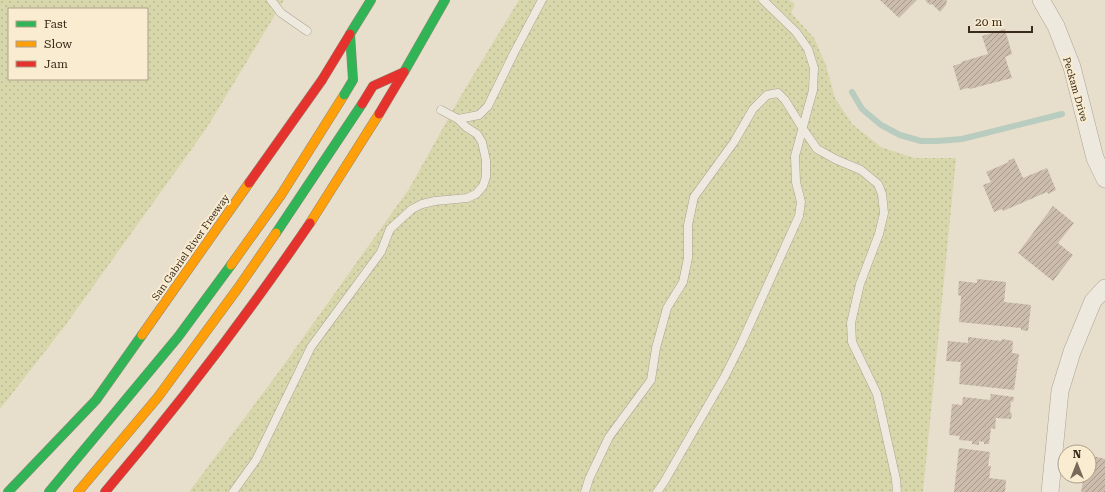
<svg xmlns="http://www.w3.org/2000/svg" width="1105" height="492" viewBox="0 0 1105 492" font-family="'Roboto Serif',serif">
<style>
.grass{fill:url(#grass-dots);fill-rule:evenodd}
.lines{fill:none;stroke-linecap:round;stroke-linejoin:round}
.stream{stroke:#b8ccbf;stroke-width:6}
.building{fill:url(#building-hatch)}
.lane-casing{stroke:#aca395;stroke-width:9}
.street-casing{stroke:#aca395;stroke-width:18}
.fast-casing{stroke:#91887b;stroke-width:10}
.slow-casing{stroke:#91887b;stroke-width:10}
.jam-casing{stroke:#91887b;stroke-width:10}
.lane{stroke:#eee9df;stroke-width:8}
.street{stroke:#eee9df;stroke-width:17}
.fast{stroke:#30b455;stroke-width:9}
.slow{stroke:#ff9f0a;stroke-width:9}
.jam{stroke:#e5322d;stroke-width:9}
.fast-bridge-casing{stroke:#91887b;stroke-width:10;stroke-linecap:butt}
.jam-bridge-casing{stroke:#91887b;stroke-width:10;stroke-linecap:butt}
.fast-bridge{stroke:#30b455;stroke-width:9}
.jam-bridge{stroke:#e5322d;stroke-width:9}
.labels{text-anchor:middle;stroke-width:4;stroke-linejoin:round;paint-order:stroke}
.street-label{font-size:10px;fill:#3b2b1c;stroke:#f9ecd1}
</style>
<defs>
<pattern id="grass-dots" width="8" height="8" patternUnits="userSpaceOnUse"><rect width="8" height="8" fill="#d8d7ac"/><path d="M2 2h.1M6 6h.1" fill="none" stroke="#bab993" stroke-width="1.8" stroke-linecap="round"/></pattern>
<pattern id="building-hatch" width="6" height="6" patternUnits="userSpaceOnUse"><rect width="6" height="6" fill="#cbbcac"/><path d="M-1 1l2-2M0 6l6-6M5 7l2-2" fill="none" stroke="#a6998b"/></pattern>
</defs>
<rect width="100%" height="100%" fill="#e7decb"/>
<!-- grass -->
<g class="grass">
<path d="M0 0H284L206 129 64 327 0 409ZM9 9H147V79H9Z"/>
<path d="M519 0H789L795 4 791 13 814 38 826 65 835 98 852 124 881 147 914 158H956L923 492H189L275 377 409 189 462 94Z"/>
</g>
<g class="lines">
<!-- stream -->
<path class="stream" d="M852 92 862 109 881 125 900 135 921 141H937L962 139 1062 114"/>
</g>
<!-- building -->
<g class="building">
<path d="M880 0H917L899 18Z"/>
<path d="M925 0H947L946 5 940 12 932 4 930 5Z"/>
<path d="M1005 29 1012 54 1005 57 1012 78 970 89 968 88 960 90 953 66 962 63 961 62 988 54 982 36Z"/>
<path d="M1014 158 1023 178 1047 168 1056 190 1048 194 1047 192 1003 211 1002 209 994 212 983 185 991 182 986 172 1009 162 1008 161Z"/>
<path d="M1053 206 1074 223 1058 243 1073 255 1053 281 1018 253Z"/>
<path d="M977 279 1006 282 1004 302 1031 305 1028 331 1021 330V328L959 322 961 296 958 295 959 281 977 283Z"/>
<path d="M968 337 1001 341 1002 339 1013 341 1012 353 1019 354 1014 390 959 384 961 362 946 361 948 341 968 343Z"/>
<path d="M991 394 1014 397 1013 402 1011 401 1010 413H1012L1011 419 996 418 995 429 991 428 989 444H984V442L979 441V445L972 444V441L959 440 960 436 949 435 952 404 962 405 963 397 990 400Z"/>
<path d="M959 448 990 452 988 466H991L989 478 1006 480 1005 492H954Z"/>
<path d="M1089 455 1105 459V492H1081L1084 476H1089Z"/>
</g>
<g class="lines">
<!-- lane casing -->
<g class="lane-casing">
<g id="lane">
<path d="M271 0 281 13 307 31"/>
<path d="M441 110 458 119 479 115 488 106 515 51 542 0"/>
<path d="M233 492 256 460 311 347 381 252 390 229 412 209 422 204 435 201 467 198 476 194 483 186 486 177V160L482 142 477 134 466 127 458 119"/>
<path d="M585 492 589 479 609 437 651 380 656 348 667 308 683 282 688 258V225L694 197 734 142 753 109 767 95 778 93 785 100 803 129 817 149 837 160 861 170 878 184 882 194 884 213 879 234 860 284 851 323 852 342 877 394 896 479 897 492"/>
<path d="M657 492 664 482 725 376 741 344 799 216 801 202 796 182 795 156 813 90 814 68 808 49 796 32 763 0"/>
</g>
</g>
<!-- street casing -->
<g class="street-casing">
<g id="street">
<path d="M1041 0 1056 26 1072 67 1095 158 1105 179"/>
<path d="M1050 492 1060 391 1072 352 1093 301 1105 288"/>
</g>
</g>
<!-- fast casing -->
<g class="fast-casing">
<g id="fast">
<path d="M350 34 371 0"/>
<path d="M404 72 445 0"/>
<path d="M276 233 362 104"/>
<path d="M8 492 96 400 142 335"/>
<path d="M49 492 178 337 231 265"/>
</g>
</g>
<!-- slow casing -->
<g class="slow-casing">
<g id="slow">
<path d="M310 223 379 114"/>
<path d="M231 265 281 195 344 95"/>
<path d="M142 335 249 183"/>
<path d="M78 492 158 397 238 288 276 233"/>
</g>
</g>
<!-- jam casing -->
<g class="jam-casing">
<g id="jam">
<path d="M249 183 322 80"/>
<path d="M105 492C178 406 246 317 310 223"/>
</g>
</g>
<!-- lane -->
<use href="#lane" class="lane"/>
<!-- street -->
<use href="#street" class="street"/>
<!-- fast -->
<use href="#fast" class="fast"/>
<!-- slow -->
<use href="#slow" class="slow"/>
<!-- jam -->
<use href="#jam" class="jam"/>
<!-- fast-bridge casing -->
<g class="fast-bridge-casing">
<path id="fast-bridge" d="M344 95 353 80 350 34"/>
</g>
<!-- jam-bridge casing -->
<g class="jam-bridge-casing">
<g id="jam-bridge">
<path d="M322 80 350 34"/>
<path d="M362 104 373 86 404 72"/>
<path d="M379 114 404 72"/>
</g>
</g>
<!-- fast-bridge -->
<use href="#fast-bridge" class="fast-bridge"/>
<!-- jam-bridge -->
<use href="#jam-bridge" class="jam-bridge"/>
</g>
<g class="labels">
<!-- street labels -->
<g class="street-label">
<text transform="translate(1076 89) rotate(74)" y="4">Peckam Drive</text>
<text transform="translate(190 247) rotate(-55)" y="4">San Gabriel River Freeway</text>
</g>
</g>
<!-- legend -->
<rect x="8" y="8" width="140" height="72" fill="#f9ecd1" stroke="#ad9f89"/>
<rect x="16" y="21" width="20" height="6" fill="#30b455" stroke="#ad9f89"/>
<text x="44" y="28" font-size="12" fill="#3b2b1c">Fast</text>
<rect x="16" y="41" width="20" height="6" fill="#ff9f0a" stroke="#ad9f89"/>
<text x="44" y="48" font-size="12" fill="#3b2b1c">Slow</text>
<rect x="16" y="61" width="20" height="6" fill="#e5322d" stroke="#ad9f89"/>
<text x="44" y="68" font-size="12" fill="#3b2b1c">Jam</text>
<!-- north arrow -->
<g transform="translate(1077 464)"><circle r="19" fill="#f9ecd1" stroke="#ad9f89"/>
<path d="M0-3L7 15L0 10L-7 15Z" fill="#776a59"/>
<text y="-6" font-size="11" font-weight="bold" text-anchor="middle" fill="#3b2b1c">N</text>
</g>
<!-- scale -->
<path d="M969 26v6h63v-6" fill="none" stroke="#3b2b1c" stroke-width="2"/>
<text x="975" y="26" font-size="12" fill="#3b2b1c" stroke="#f9ecd1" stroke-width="3" paint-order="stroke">20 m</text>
</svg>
